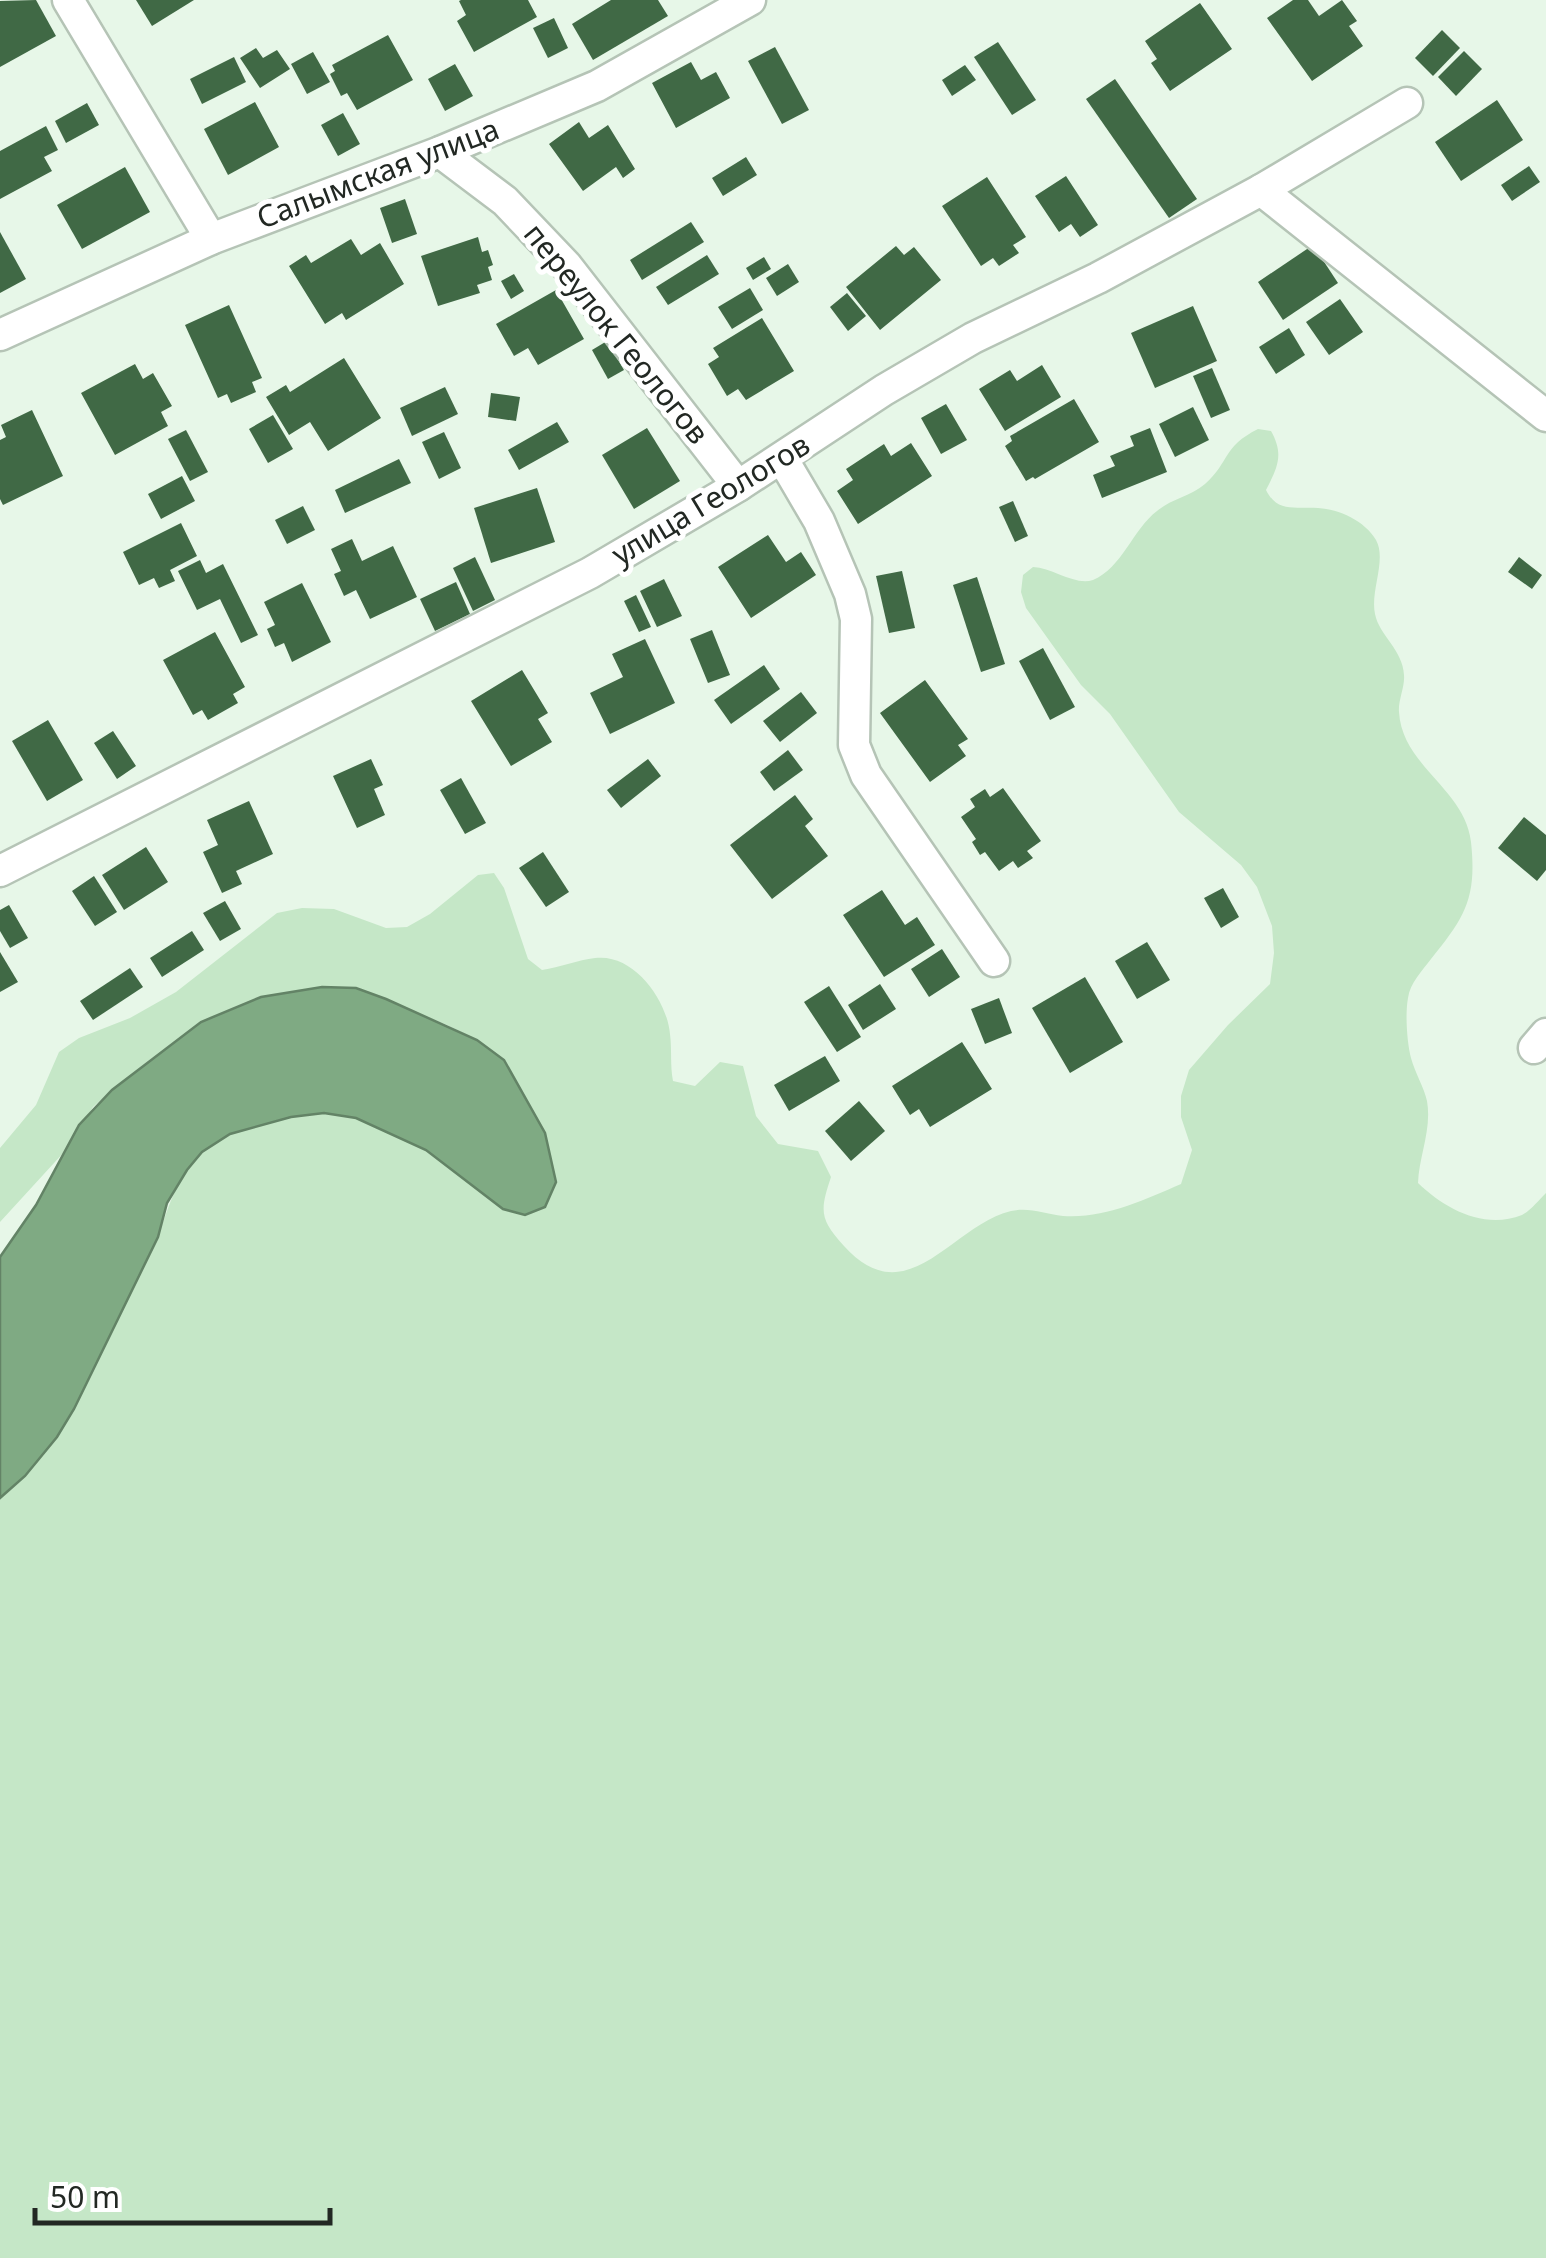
<svg xmlns="http://www.w3.org/2000/svg" width="1546" height="2258" viewBox="0 0 1546 2258" font-family="'Noto Sans',sans-serif">
<style>
.green{fill:#c5e7c7}
.water{fill:#7faa83;stroke:#638366;stroke-width:2.5}
.building{fill:#406945}
.lines{fill:none;stroke-linecap:round;stroke-linejoin:round}
.street-casing{stroke:#b5c4b6;stroke-width:35}
.street{stroke:#fff;stroke-width:30}
.labels{text-anchor:middle;stroke-width:10;stroke-linejoin:round;paint-order:stroke}
.street-label{font-size:30px;fill:#222823;stroke:#fff}
</style>
<rect width="100%" height="100%" fill="#e7f7e8"/>
<!-- green -->
<path class="green" d="M1258 429 1271 431C1284 454 1278 467 1266 490 1278 514 1296 506 1318 508 1339 509 1365 521 1376 540 1387 560 1370 591 1375 614 1379 635 1403 650 1404 675 1405 687 1398 700 1399 712 1402 766 1465 789 1471 842 1477 898 1465 917 1431 959 1422 971 1410 983 1408 998 1405 1014 1407 1043 1411 1058 1415 1073 1424 1087 1427 1101 1432 1129 1419 1156 1418 1183 1445 1209 1484 1230 1522 1215 1530 1211 1539 1200 1546 1193V2258H0V1498C54 1450 71 1412 102 1348 117 1316 136 1286 151 1253 164 1225 169 1196 187 1170 207 1142 239 1128 271 1121 288 1118 307 1113 324 1113 393 1114 452 1170 503 1209L504 1060 477 1040 447 1025 356 988 322 987 261 997 152 1058 112 1090 93 1107 65 1151 0 1222V1148L36 1105 59 1052 79 1038 130 1018 176 992 277 913 302 908 334 909 386 928 407 927 430 914 478 875 494 873 504 888 528 959 542 970C560 967 578 960 595 958 634 953 667 1000 670 1034 672 1050 670 1065 673 1081L695 1086 720 1062 743 1066 756 1116 778 1144 818 1151 831 1177C820 1210 819 1219 844 1246 907 1316 952 1225 1011 1211 1030 1207 1044 1214 1063 1216 1104 1219 1144 1200 1181 1184L1192 1150 1181 1117V1096L1189 1070 1228 1025 1270 984 1274 953 1272 926 1257 887 1241 865 1179 812 1110 714 1081 685 1026 608 1021 592 1023 575 1033 567C1053 568 1075 586 1093 580 1122 568 1133 529 1157 511 1171 499 1191 496 1205 484 1230 462 1222 447 1258 429Z"/>
<!-- water -->
<path class="water" d="M322 987 356 988 386 999 477 1040 504 1060 545 1133 556 1182 545 1207 525 1215 503 1209 426 1150 356 1118 324 1113 291 1117 230 1134 202 1152 187 1170 167 1203 158 1237 74 1409 57 1437 25 1476 0 1498V1257L36 1205 79 1125 112 1090 201 1022 261 997Z"/>
<!-- building -->
<g class="building">
<path d="M36 0 56 36 0 67V1Z"/>
<path d="M136 0H194L152 26Z"/>
<path d="M461 0H528L537 17 474 52 457 21 466 15 459 1Z"/>
<path d="M611 0H658L668 16 593 60 572 24Z"/>
<path d="M1293 0H1308L1319 16 1342 0 1357 21 1349 26 1363 46 1312 81 1267 18Z"/>
<path d="M1200 3 1232 49 1170 91 1151 63 1157 59 1145 41Z"/>
<path d="M554 18 568 48 548 58 533 28Z"/>
<path d="M1442 30 1460 48 1433 76 1415 58Z"/>
<path d="M388 35 413 80 357 110 347 93 341 96 330 74 335 71 332 65Z"/>
<path d="M998 42 1036 100 1012 115 974 57Z"/>
<path d="M775 47 809 110 782 124 748 61Z"/>
<path d="M256 48 263 58 277 50 290 69 260 88 240 58Z"/>
<path d="M1464 51 1482 69 1456 96 1438 77Z"/>
<path d="M313 52 330 82 307 94 291 64Z"/>
<path d="M234 57 246 82 202 104 190 79Z"/>
<path d="M691 62 701 80 716 72 730 98 676 128 652 83Z"/>
<path d="M455 64 473 96 445 111 428 79Z"/>
<path d="M965 65 976 80 952 96 942 80Z"/>
<path d="M1115 79 1197 199 1169 218 1086 99Z"/>
<path d="M1497 100 1523 140 1461 181 1435 142Z"/>
<path d="M255 102 279 147 228 175 204 129Z"/>
<path d="M87 103 99 125 66 143 55 121Z"/>
<path d="M343 113 360 144 338 156 321 125Z"/>
<path d="M579 122 589 138 608 125 635 169 623 178 616 167 583 191 549 144Z"/>
<path d="M46 126 58 150 44 157 52 171 0 199V151Z"/>
<path d="M746 157 757 175 723 196 712 178Z"/>
<path d="M1529 166 1540 182 1512 201 1501 185Z"/>
<path d="M125 167 150 212 82 249 57 205Z"/>
<path d="M1066 176 1098 225 1080 237 1071 224 1059 232 1035 196Z"/>
<path d="M987 177 1026 237 1013 245 1019 253 999 266 993 258 981 266 942 206Z"/>
<path d="M405 199 417 234 392 243 380 208Z"/>
<path d="M691 222 704 242 642 280 630 260Z"/>
<path d="M0 232 26 279 0 293Z"/>
<path d="M478 237 482 252 488 250 493 265 488 267 492 280 477 285 480 293 438 306 421 256Z"/>
<path d="M351 239 361 255 380 243 404 284 346 320 342 313 325 324 289 266 306 255 311 263Z"/>
<path d="M1313 245 1338 283 1283 320 1258 282Z"/>
<path d="M896 246 904 255 914 247 941 280 880 330 846 287Z"/>
<path d="M707 255 719 274 668 305 656 287Z"/>
<path d="M764 257 771 269 753 280 746 268Z"/>
<path d="M788 264 799 282 777 296 766 278Z"/>
<path d="M514 274 524 291 511 299 501 281Z"/>
<path d="M750 288 763 310 732 329 718 307Z"/>
<path d="M556 290 584 339 538 365 528 348 514 356 496 324Z"/>
<path d="M847 293 866 316 848 331 830 307Z"/>
<path d="M1340 299 1363 332 1329 355 1306 322Z"/>
<path d="M229 305 262 378 252 382 256 392 231 403 227 394 218 398 185 325Z"/>
<path d="M1193 306 1217 361 1155 388 1131 333Z"/>
<path d="M762 318 794 371 746 400 738 389 727 396 708 364 719 357 713 348Z"/>
<path d="M1289 328 1305 355 1276 374 1259 347Z"/>
<path d="M607 341 624 370 608 379 592 350Z"/>
<path d="M344 358 381 418 328 451 310 422 289 435 266 397 286 385 290 392Z"/>
<path d="M135 364 143 379 153 373 172 406 161 412 168 426 115 455 81 393Z"/>
<path d="M1042 365 1061 397 1005 431 979 389 1010 370 1017 381Z"/>
<path d="M1212 368 1230 410 1211 418 1193 376Z"/>
<path d="M445 387 458 414 412 436 400 408Z"/>
<path d="M491 393 520 397 516 421 488 417Z"/>
<path d="M1074 399 1099 442 1035 479 1033 477 1026 481 1005 446 1012 441 1010 436Z"/>
<path d="M946 404 967 440 941 454 921 418Z"/>
<path d="M1193 407 1209 440 1175 457 1159 424Z"/>
<path d="M32 410 63 476 3 505 0 499V440L6 437 1 425Z"/>
<path d="M273 415 293 449 268 463 249 429Z"/>
<path d="M557 422 569 442 519 470 508 450Z"/>
<path d="M647 428 680 481 634 509 602 455Z"/>
<path d="M1150 428 1167 472 1102 498 1093 475 1115 466 1110 456 1134 446 1130 436Z"/>
<path d="M186 430 208 472 190 481 168 439Z"/>
<path d="M444 432 461 468 439 479 422 442Z"/>
<path d="M911 443 932 476 858 524 837 491 853 480 846 469 884 444 891 456Z"/>
<path d="M399 459 411 483 345 513 335 490Z"/>
<path d="M182 476 195 501 161 519 148 494Z"/>
<path d="M537 488 555 542 491 563 474 508Z"/>
<path d="M1013 501 1028 536 1015 542 999 507Z"/>
<path d="M303 506 315 530 287 544 275 520Z"/>
<path d="M181 523 197 556 170 570 175 581 159 588 154 578 139 585 123 552Z"/>
<path d="M768 535 786 562 801 552 816 575 751 618 718 567Z"/>
<path d="M352 539 362 561 393 546 417 597 370 619 356 590 344 596 334 574 341 571 331 549Z"/>
<path d="M475 557 495 600 473 611 453 568Z"/>
<path d="M1519 557 1542 575 1532 589 1508 572Z"/>
<path d="M200 560 206 573 223 564 258 635 241 643 220 599 197 610 178 571Z"/>
<path d="M902 571 915 628 889 633 876 576Z"/>
<path d="M977 577 1005 664 981 672 953 585Z"/>
<path d="M664 579 682 616 657 627 640 591Z"/>
<path d="M456 582 470 614 435 631 420 599Z"/>
<path d="M302 583 331 642 292 662 284 643 275 647 267 629 275 625 264 602Z"/>
<path d="M636 595 651 627 639 632 624 601Z"/>
<path d="M712 630 730 675 708 683 690 639Z"/>
<path d="M215 632 245 687 233 694 238 703 208 720 202 710 193 715 163 660Z"/>
<path d="M645 639 675 703 610 734 590 693 623 677 612 654Z"/>
<path d="M1043 648 1075 707 1050 720 1019 661Z"/>
<path d="M764 665 780 689 731 724 714 700Z"/>
<path d="M522 670 548 713 538 719 552 742 511 766 471 701Z"/>
<path d="M925 680 968 739 958 745 966 756 930 782 880 713Z"/>
<path d="M801 692 817 713 780 742 763 721Z"/>
<path d="M48 720 83 780 47 801 12 741Z"/>
<path d="M113 731 136 766 117 779 94 743Z"/>
<path d="M788 750 803 770 774 791 760 772Z"/>
<path d="M371 759 383 785 374 789 385 815 357 828 333 776Z"/>
<path d="M648 759 661 776 621 808 607 790Z"/>
<path d="M461 778 486 823 465 834 440 790Z"/>
<path d="M1003 788 1041 841 1027 851 1033 858 1018 868 1013 861 999 871 985 852 980 855 972 842 976 839 961 817 975 807 970 799 985 789 990 797Z"/>
<path d="M795 795 813 819 805 826 828 856 772 899 730 845Z"/>
<path d="M249 801 273 854 236 871 242 884 222 893 203 852 218 845 207 820Z"/>
<path d="M1524 817 1546 835V870L1537 881 1498 848Z"/>
<path d="M146 847 168 882 124 910 102 875Z"/>
<path d="M543 852 569 892 546 907 519 868Z"/>
<path d="M94 876 117 912 95 926 72 891Z"/>
<path d="M1223 888 1239 917 1221 928 1204 898Z"/>
<path d="M882 890 905 925 917 917 935 945 884 977 843 915Z"/>
<path d="M225 901 241 929 220 941 203 913Z"/>
<path d="M9 905 28 938 10 948 0 931V910Z"/>
<path d="M192 931 204 950 162 977 150 958Z"/>
<path d="M1147 942 1170 980 1137 999 1115 961Z"/>
<path d="M942 949 960 977 929 997 911 969Z"/>
<path d="M0 952 18 982 0 992Z"/>
<path d="M130 968 143 987 93 1020 80 1001Z"/>
<path d="M1085 977 1123 1042 1070 1073 1032 1008Z"/>
<path d="M880 984 896 1009 863 1030 848 1005Z"/>
<path d="M829 986 861 1037 837 1052 804 1002Z"/>
<path d="M999 998 1012 1033 985 1044 971 1009Z"/>
<path d="M962 1042 992 1089 930 1127 919 1109 910 1115 892 1086Z"/>
<path d="M825 1056 840 1081 789 1111 774 1085Z"/>
<path d="M859 1101 885 1131 851 1161 825 1131Z"/>
</g>
<g class="lines">
<!-- street casing -->
<g class="street-casing">
<g id="street">
<path d="M68 0 211 239"/>
<path d="M440 152 505 201 566 265 738 486"/>
<path d="M1261 190 1546 416"/>
<path d="M0 335 211 239 440 152 597 86 750 0"/>
<path d="M782 458 819 521 850 594 856 619 854 745 866 775 994 961"/>
<path d="M0 871 590 573 738 486 884 390 973 338 1098 278 1261 190 1407 103"/>
<path d="M1534 1048 1546 1034"/>
</g>
</g>
<!-- street -->
<use href="#street" class="street"/>
</g>
<g class="labels">
<!-- street labels -->
<g class="street-label">
<text transform="translate(378 174) rotate(-21)" y="10">Салымская улица</text>
<text transform="translate(616 334) rotate(51)" y="10">переулок Геологов</text>
<text transform="translate(711 500) rotate(-31)" y="10">улица Геологов</text>
</g>
</g>
<!-- scale -->
<path d="M35 2208v15h295v-15" fill="none" stroke="#222823" stroke-width="5"/>
<text x="50" y="2208" font-size="30" fill="#222823" stroke="#ffffff" stroke-width="8" paint-order="stroke">50 m</text>
</svg>
